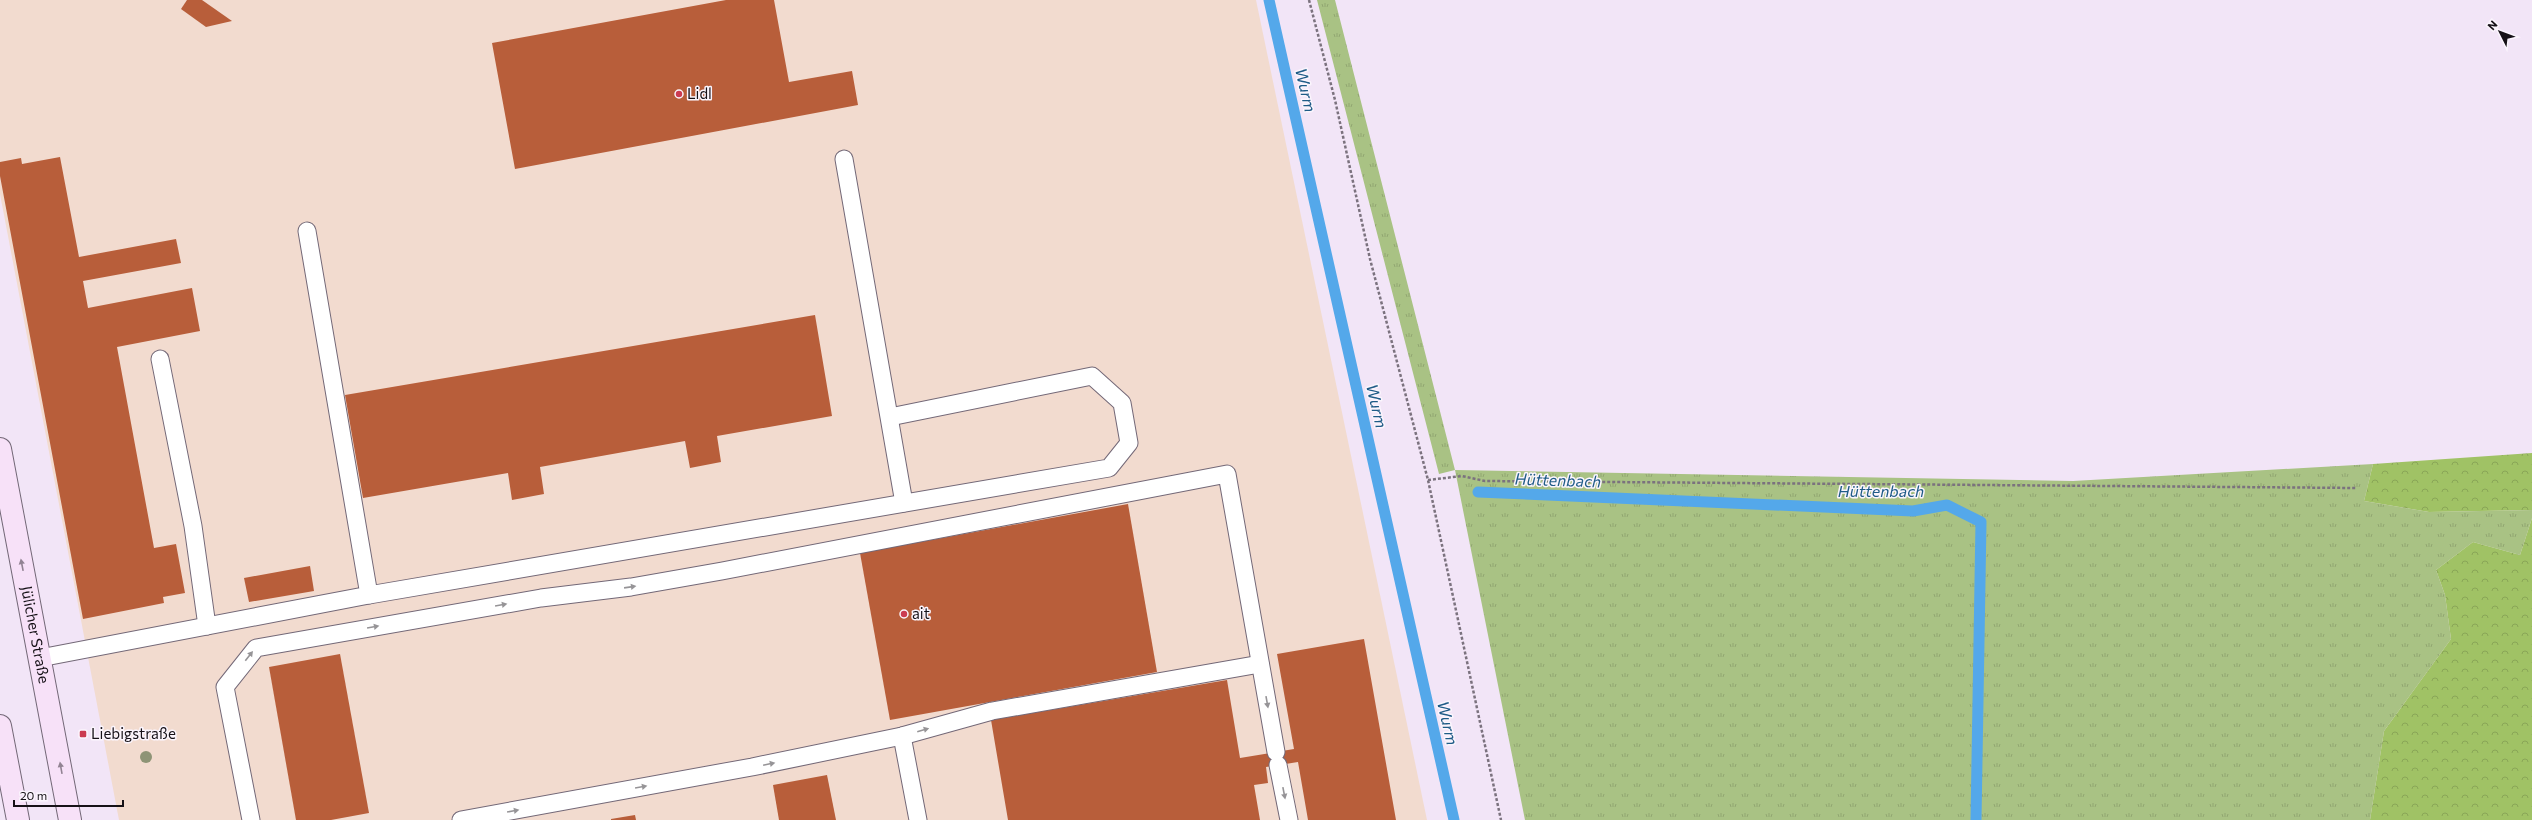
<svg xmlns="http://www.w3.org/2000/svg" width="2532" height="820" viewBox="0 0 2532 820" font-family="Commissioner,sans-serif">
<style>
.commercial{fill:#f2dbcf}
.grass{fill:url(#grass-tufts)}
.forest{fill:url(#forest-crowns)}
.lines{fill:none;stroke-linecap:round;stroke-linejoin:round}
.stream{stroke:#54a8ea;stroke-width:11}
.building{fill:#b85e3a}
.service-casing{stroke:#736877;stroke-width:19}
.secondary-casing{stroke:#736877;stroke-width:24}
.path{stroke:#7b727e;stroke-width:2.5;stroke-dasharray:3 2;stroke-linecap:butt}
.service{stroke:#fff;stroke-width:17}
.secondary{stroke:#f7e1f8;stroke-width:22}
.tree{fill:#8e9476}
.oneway{fill:#928393}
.oneway2{fill:#969497}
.poi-dot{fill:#cb3b51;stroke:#fbf5fd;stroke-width:1.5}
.labels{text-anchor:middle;stroke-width:3;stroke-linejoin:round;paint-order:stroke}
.poi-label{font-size:15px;fill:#161117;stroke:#fbf5fd;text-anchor:start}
.street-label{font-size:15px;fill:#161117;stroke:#fbf5fd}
.water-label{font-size:16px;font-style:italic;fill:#1f5b87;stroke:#fbf5fd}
</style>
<defs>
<pattern id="grass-tufts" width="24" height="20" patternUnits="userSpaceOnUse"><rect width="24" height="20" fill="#a9c284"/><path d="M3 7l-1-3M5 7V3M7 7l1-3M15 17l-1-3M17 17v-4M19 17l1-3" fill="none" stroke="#91a671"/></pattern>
<pattern id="forest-crowns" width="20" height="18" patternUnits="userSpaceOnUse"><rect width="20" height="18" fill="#a0c265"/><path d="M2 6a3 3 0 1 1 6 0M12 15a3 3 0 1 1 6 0" fill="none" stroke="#89a657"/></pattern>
</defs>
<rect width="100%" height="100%" fill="#f2e5f7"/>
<!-- commercial -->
<path class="commercial" d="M0 0H1256L1427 820H119L0 194Z"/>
<!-- grass -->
<path class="grass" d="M1317 0H1335L1455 470 2073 481 2373 464 2364 501 2429 512 2532 510V518L2520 555 2473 542 2436 570 2445 595 2451 639 2384 731 2370 820H1525L1455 470 1439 474Z"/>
<!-- forest -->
<g class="forest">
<path d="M2532 453V510L2429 512 2364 501 2373 464Z"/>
<path d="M2532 518V820H2370L2384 731 2451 639 2445 595 2436 570 2473 542 2520 555Z"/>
</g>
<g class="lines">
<!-- stream -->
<g class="stream">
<path d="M1269 0 1454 820"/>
<path d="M1478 492 1913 511 1947 505 1981 522 1976 820"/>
</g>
</g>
<!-- building -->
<g class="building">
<path d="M187 0H202L232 21 206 27 181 9Z"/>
<path d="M726 0H774L789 82 852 71 858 105 515 169 492 43Z"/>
<path d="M60 157 79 257 176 239 181 263 83 281 88 308 192 288 200 331 117 347 154 548 176 544 185 593 163 597 164 603 83 619 0 176V162L21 158 22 164Z"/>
<path d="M815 315 832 416 717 436 721 462 690 468 685 441 540 467 544 494 512 500 508 473 363 498 345 395Z"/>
<path d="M1128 504 1157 672 890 720 860 553Z"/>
<path d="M310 566 314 591 249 602 244 578Z"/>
<path d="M1364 639 1396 820H1308L1298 762 1266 767 1268 783 1254 785 1260 820H1008L991 720 1227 680 1240 758 1294 749 1277 654Z"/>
<path d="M340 654 369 813 331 820H296L269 667Z"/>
<path d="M827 775 836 820H779L773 785Z"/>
<path d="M635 815 636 820H611V819Z"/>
</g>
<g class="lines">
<!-- service casing -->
<g class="service-casing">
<g id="service">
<path d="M844 159 904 503"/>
<path d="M160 359 193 526 207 626"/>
<path d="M369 595 1109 468 1129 443 1122 403 1092 376 890 417"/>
<path d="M40 658 369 595 307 231"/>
<path d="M902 736 918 820"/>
<path d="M1278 765 1289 820"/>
<path d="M251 820 225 687 256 648 541 598 631 587 722 571 1227 474 1276 752"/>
<path d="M461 820 752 767 902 736 992 711 1260 664"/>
</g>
</g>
<!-- secondary casing -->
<g class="secondary-casing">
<g id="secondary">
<path id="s1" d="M0 449 70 820"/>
<path d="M0 726 18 820"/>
</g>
</g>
<!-- path -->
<g class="path">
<path d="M1309 0 1335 100 1370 259 1428 480 1501 820"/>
<path d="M1428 480 1462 476 1485 481 2357 488"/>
</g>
<!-- service -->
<use href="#service" class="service"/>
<!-- secondary -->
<use href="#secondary" class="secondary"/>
</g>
<!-- trees -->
<circle class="tree" cx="146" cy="757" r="6"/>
<!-- one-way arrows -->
<defs><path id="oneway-solid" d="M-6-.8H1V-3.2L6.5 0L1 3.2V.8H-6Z"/></defs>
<g class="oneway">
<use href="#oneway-solid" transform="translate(22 565) rotate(-101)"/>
<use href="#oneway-solid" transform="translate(61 768) rotate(-100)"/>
</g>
<g class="oneway2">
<use href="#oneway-solid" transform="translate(630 587) rotate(-8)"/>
<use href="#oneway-solid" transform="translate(501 605) rotate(-10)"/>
<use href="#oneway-solid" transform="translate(373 627) rotate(-10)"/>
<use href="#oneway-solid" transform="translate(249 656) rotate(-52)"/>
<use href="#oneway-solid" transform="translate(1267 702) rotate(80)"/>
<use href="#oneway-solid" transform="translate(923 730) rotate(-16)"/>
<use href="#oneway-solid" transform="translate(769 764) rotate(-12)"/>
<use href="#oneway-solid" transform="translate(641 787) rotate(-10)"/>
<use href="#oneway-solid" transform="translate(1284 793) rotate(79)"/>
<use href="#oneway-solid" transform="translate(513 811) rotate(-10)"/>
</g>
<!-- markers -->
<g class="poi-dot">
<circle cx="679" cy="94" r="4"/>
<circle cx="904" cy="614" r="4"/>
<rect x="79" y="730" width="8" height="8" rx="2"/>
</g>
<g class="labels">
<!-- poi labels -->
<g class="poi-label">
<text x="687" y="99">Lidl</text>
<text x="912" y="619">ait</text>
<text x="91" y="739">Liebigstraße</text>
</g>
<!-- street labels -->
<g class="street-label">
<text dy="5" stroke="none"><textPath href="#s1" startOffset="189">Jülicher Straße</textPath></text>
</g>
<!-- water labels -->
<g class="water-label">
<text transform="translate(1306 90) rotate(77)" y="6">Wurm</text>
<text transform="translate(1377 406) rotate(77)" y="6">Wurm</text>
<text transform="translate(1558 480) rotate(2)" y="6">Hüttenbach</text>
<text x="1881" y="497">Hüttenbach</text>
<text transform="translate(1448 723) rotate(77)" y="6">Wurm</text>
</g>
</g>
<!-- north arrow -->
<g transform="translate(2500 32) rotate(312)" stroke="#fbf5fd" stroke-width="3" paint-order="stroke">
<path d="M0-3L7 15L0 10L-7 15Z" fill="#161117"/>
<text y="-6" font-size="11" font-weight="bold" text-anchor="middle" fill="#161117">N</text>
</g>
<!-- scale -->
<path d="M14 800v6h109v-6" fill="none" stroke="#161117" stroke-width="2"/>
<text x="20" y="800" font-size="12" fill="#161117" stroke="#fbf5fd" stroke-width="3" paint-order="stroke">20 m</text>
</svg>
